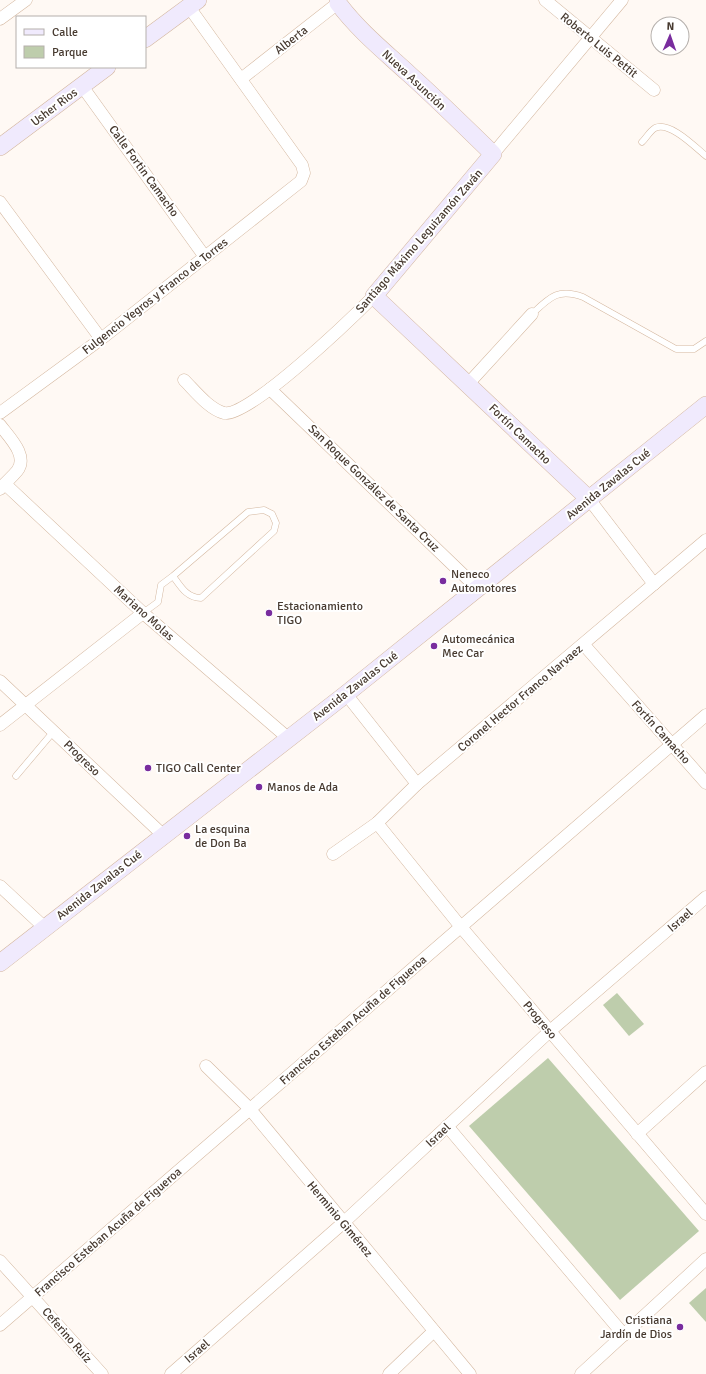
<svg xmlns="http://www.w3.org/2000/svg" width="706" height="1374" viewBox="0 0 706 1374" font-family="Signika,sans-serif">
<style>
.green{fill:#becdac}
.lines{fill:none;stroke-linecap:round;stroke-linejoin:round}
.lane-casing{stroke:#d4b79f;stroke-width:7}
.street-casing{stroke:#d4b79f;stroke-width:13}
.secondary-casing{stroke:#d4b79f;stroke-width:18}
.lane{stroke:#fff;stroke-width:6}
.street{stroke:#fff;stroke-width:12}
.secondary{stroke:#f0eafd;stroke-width:17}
.poi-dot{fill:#792c9e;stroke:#fff;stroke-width:1.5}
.labels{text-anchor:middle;stroke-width:4;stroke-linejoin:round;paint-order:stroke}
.street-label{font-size:12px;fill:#473a30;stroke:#fff}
.poi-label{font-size:12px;fill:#473a30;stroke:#fff;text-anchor:start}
</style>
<rect width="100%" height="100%" fill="#fff9f4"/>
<!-- green -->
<g class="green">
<path d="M617 993 644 1024 629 1036 603 1005Z"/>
<path d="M548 1058 699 1231 620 1300 469 1126Z"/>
<path d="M706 1288V1322L689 1303Z"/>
</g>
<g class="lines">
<!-- lane casing -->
<g class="lane-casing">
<g id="lane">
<path d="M642 142C646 138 650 131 655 128 670 121 695 147 706 156"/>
<path d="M532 314C550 297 558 288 583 297L676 349H694L706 341"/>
<path d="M143 613 158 602 161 585 173 576 248 512 264 510 272 514 276 523 274 531 201 598C187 598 181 587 173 576"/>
<path d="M16 776 54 731"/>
</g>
</g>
<!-- street casing -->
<g class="street-casing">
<g id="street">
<path d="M545 0 654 90"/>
<path d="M0 19 26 0"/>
<path d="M241 79 338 3 339 0"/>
<path d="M82 86 205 257"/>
<path d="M493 154 622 0"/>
<path d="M0 202 101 339"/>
<path d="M184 380C195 391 209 409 224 413 249 418 354 316 374 296"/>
<path d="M468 384 532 314"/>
<path d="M270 389 477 588"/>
<path d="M0 413 101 339 301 181 304 173 302 165 189 7"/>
<path d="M0 425C9 437 29 456 17 471 12 477 5 483 0 489"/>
<path d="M5 484 143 613 288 738"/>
<path d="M589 499 654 584"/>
<path d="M584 645 706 783"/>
<path d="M0 681 163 835"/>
<path d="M346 694 417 784"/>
<path d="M0 725 143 613"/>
<path d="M377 823 461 927 706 1214"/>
<path d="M333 854 377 823 417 784 706 540"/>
<path d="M0 886 44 927"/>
<path d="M206 1066 249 1108 470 1374"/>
<path d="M447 1126 624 1335"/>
<path d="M637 1134 706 1072"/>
<path d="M0 1261 102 1374"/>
<path d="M0 1325 706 715"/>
<path d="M171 1374 343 1223 550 1031 706 897"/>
<path d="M389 1374 434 1331"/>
<path d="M581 1374 706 1259"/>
</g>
</g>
<!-- secondary casing -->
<g class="secondary-casing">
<g id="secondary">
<path d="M338 3C358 30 384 51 409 74 438 100 465 127 493 154L374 296 589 499"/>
<path d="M145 39 198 0"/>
<path d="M0 147 107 67"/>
<path d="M0 963 346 694 706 405"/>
</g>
</g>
<!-- lane -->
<use href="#lane" class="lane"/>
<!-- street -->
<use href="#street" class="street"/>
<!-- secondary -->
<use href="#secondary" class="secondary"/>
</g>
<!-- markers -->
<g class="poi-dot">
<circle cx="443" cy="581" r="4"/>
<circle cx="269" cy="613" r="4"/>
<circle cx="434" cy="646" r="4"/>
<circle cx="148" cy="768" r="4"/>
<circle cx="259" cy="787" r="4"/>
<circle cx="187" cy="836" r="4"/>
<circle cx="680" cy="1327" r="4"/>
</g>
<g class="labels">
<!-- street labels -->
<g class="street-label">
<text transform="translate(291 40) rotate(-38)" y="4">Alberta</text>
<text transform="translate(599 45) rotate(39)" y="4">Roberto Luis Pettit</text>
<text transform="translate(414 80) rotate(43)" y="4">Nueva Asunción</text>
<text transform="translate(54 107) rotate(-37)" y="4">Usher Rios</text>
<text transform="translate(144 171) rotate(54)" y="4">Calle Fortin Camacho</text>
<text transform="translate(419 241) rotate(-49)" y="4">Santiago Máximo Leguizamón Zaván</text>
<text transform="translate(155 296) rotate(-38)" y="4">Fulgencio Yegros y Franco de Torres</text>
<text transform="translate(520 434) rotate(44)" y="4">Fortín Camacho</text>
<text transform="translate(608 484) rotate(-39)" y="4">Avenida Zavalas Cué</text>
<text transform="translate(374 488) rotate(44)" y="4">San Roque González de Santa Cruz</text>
<text transform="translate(144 613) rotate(42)" y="4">Mariano Molas</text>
<text transform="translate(355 686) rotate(-38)" y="4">Avenida Zavalas Cué</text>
<text transform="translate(520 698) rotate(-40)" y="4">Coronel Hector Franco Narvaez</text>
<text transform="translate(661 732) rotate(48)" y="4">Fortín Camacho</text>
<text transform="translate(82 758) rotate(44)" y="4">Progreso</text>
<text transform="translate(99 885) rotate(-38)" y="4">Avenida Zavalas Cué</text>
<text transform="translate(680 920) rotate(-41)" y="4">Israel</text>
<text transform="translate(353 1020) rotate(-41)" y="4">Francisco Esteban Acuña de Figueroa</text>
<text transform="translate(540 1020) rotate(50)" y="4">Progreso</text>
<text transform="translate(438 1135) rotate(-43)" y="4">Israel</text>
<text transform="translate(340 1219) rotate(50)" y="4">Herminio Giménez</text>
<text transform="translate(108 1232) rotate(-41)" y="4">Francisco Esteban Acuña de Figueroa</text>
<text transform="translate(67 1335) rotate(49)" y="4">Ceferino Ruíz</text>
<text transform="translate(197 1351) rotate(-41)" y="4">Israel</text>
</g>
<!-- poi labels -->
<g class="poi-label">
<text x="451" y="578">Neneco<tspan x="451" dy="14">Automotores</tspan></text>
<text x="277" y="610">Estacionamiento<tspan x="277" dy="14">TIGO</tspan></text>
<text x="442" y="643">Automecánica<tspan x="442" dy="14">Mec Car</tspan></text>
<text x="156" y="772">TIGO Call Center</text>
<text x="267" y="791">Manos de Ada</text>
<text x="195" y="833">La esquina<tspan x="195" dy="14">de Don Ba</tspan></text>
<text x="672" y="1324" text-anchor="end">Cristiana<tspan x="672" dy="14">Jardín de Dios</tspan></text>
</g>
</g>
<!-- legend -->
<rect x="16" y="16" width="130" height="52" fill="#ffffff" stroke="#b5b0ac"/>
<rect x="24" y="29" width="20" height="6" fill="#f0eafd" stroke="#b5b0ac"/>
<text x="52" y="36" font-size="12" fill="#473a30">Calle</text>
<rect x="24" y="46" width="20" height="12" fill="#becdac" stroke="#b5b0ac"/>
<text x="52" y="56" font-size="12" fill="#473a30">Parque</text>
<!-- north arrow -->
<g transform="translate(670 36) rotate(2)"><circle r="19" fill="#ffffff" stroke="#b5b0ac"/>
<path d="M0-3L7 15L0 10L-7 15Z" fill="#792c9e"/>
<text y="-6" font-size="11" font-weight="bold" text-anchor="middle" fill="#473a30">N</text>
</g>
</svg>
